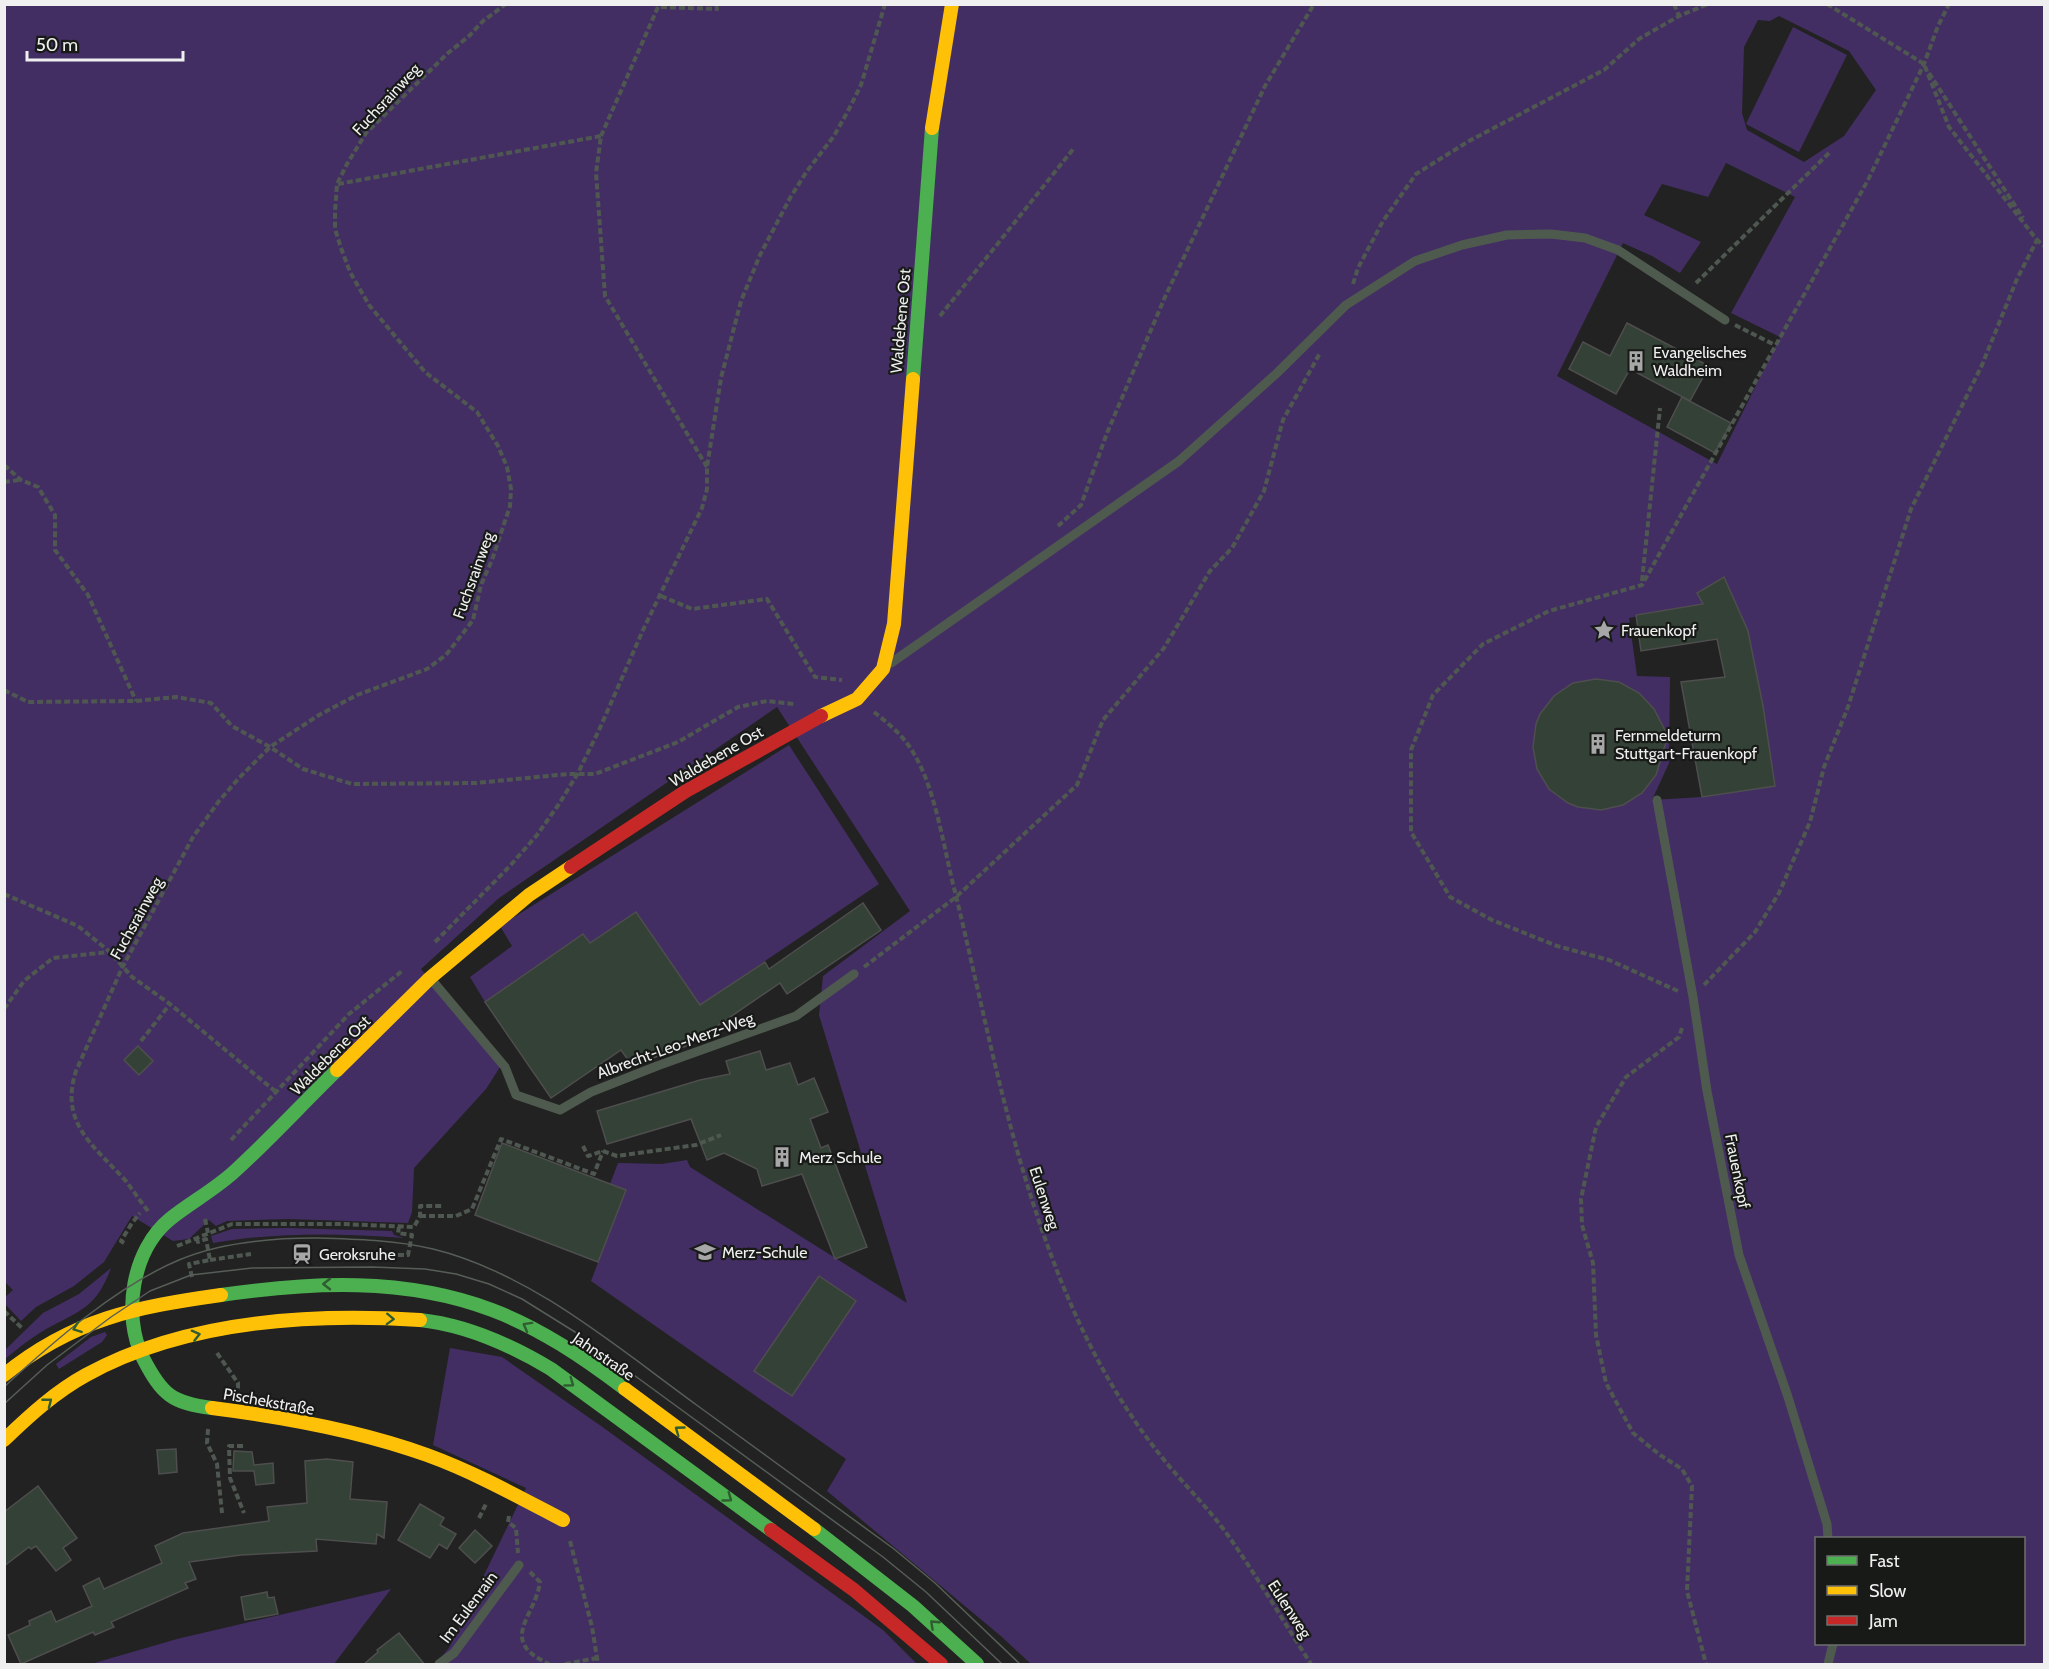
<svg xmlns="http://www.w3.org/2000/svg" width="2049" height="1669" viewBox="0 0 2049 1669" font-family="Cabin,sans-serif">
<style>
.green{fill:#432e64;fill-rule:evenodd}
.building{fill:#344136;stroke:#4e4e4e;stroke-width:1.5}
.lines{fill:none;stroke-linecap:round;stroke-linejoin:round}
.path{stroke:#4f5850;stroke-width:4;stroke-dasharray:6 3;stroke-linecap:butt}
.lane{stroke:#4f5a4f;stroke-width:9}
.fast{stroke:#4caf50;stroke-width:14}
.slow{stroke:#ffc107;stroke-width:14}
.jam{stroke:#c62828;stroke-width:14}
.tram{stroke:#565e57;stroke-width:1.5}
.oneway{stroke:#2f5d31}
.labels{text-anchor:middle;stroke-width:4.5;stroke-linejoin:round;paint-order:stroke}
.street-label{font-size:16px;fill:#eeefee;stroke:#181a18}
.poi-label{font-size:16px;fill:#eeefee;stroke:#181a18;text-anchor:start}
</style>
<rect width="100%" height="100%" fill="#222"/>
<!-- green -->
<g class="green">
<path d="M5 5H2044V1664H1031L1002 1637 827 1491 846 1459 591 1281 626 1190 610 1184 618 1163 662 1164 687 1160 690 1167 907 1303 819 1015 823 976 910 911 777 707 499 898 421 969 500 1067 486 1089 414 1168 412 1212 408 1223 288 1219 227 1221 216 1226 209 1220 189 1239 173 1241 132 1216 104 1262 74 1286 36 1307 21 1321 5 1304 4 1298 13 1290 4 1281ZM1779 16 1849 51 1876 90 1844 136 1804 162 1747 130 1742 113 1744 47 1758 20 1770 21ZM1726 163 1795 197 1731 313 1780 337 1717 464 1557 376 1623 243 1652 256 1680 273 1701 242 1644 215 1662 184 1708 197ZM1723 577 1748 631 1762 701 1775 786 1702 797 1652 800 1669 763 1670 677 1637 676 1629 618 1703 604 1697 593ZM1816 1538H2024V1644H1816Z"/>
<path d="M1793 27 1847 55 1799 152 1746 124Z"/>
<path d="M789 745 879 884 700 1005 636 912 590 943 583 934 485 1002 470 977 512 946 500 926Z"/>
<path d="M287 1228 392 1231 394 1235 404 1238C339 1233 277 1232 213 1243L211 1236 232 1229Z"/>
<path d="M111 1268C96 1308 81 1310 46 1329 31 1338 18 1348 5 1359V1350L43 1313 79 1294Z"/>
<path d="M105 1332 107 1335 102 1342 59 1369 56 1364 91 1337Z"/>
<path d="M450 1348 502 1357 601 1426 883 1630 917 1664H435L449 1648 526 1488 433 1445Z"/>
<path d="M391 1589 334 1664H91L177 1639Z"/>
</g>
<!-- building -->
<g class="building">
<path d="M1627 323 1709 366 1690 401 1630 369 1616 394 1569 369 1583 342 1610 356Z"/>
<path d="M1682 397 1731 423 1715 453 1667 427Z"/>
<path d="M1724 577 1748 631 1763 706 1775 786 1702 797 1681 682 1725 677 1717 639 1641 651 1636 615 1703 604 1697 593Z"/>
<path d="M1596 679 1619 682 1639 693 1654 709 1668 736 1656 775 1642 793 1623 805 1601 810 1578 807 1568 803 1549 789 1537 769 1533 747 1536 724 1540 714 1554 696 1573 683Z"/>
<path d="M863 903 881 930 787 994 780 983 689 1045 647 1060 644 1056 631 1064 621 1050 551 1098 485 1002 583 934 590 943 636 912 700 1005 765 962 769 969Z"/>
<path d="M138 1046 153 1061 139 1075 124 1060Z"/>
<path d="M760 1051 766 1070 790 1063 798 1085 814 1078 828 1112 810 1119 821 1148 828 1145 867 1247 835 1259 802 1174 762 1186 757 1169 724 1153 707 1160 691 1119 607 1144 597 1111 700 1080 730 1074 726 1061Z"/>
<path d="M502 1143 626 1190 598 1262 475 1215Z"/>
<path d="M819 1276 856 1301 792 1396 754 1371Z"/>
<path d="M176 1449 177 1472 159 1474 157 1450Z"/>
<path d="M234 1451 252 1452 254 1465 273 1463 274 1483 256 1485 254 1471H233Z"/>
<path d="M327 1459 353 1462 350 1499 387 1502 384 1538 377 1534 376 1544 316 1539 317 1551 241 1555 189 1562 196 1579 185 1583 188 1588 111 1622 114 1627 95 1635 93 1632 21 1664 8 1635 30 1625 29 1621 51 1611 56 1622 92 1606 83 1586 99 1578 104 1589 162 1563 155 1546 183 1533 269 1521 267 1507 307 1503 305 1461Z"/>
<path d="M38 1486 77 1538 63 1548 71 1560 56 1571 36 1546 31 1549 29 1547 4 1566V1512Z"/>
<path d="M420 1504 444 1518 440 1525 456 1534 447 1549 439 1544 430 1558 398 1540Z"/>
<path d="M475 1530 492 1546 475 1563 459 1548Z"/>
<path d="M267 1592 268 1598 274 1597 278 1614 245 1620 241 1597Z"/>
<path d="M399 1633 425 1665H363L378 1652 377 1650Z"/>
</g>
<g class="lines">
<!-- path -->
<g class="path">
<path d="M1674 4 1679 16"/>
<path d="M1827 4 1924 64"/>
<path d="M1929 73 2023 218"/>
<path d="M601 136 658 7 717 9 716 4"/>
<path d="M338 184 601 136 596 173 605 296 707 467"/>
<path d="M2036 239 2044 246"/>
<path d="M1696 283 1830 152"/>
<path d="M1353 284 1358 268 1383 221 1416 174 1469 141 1604 70 1639 39 1679 16 1708 4"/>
<path d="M940 316 1074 148"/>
<path d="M1735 325 1775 345"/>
<path d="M4 465 21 480 38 487 55 515V550L88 595 136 701"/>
<path d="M4 482 20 480"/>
<path d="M1058 526 1081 505 1107 433 1165 297 1265 86 1314 4"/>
<path d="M1642 581 1660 408"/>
<path d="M661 596 692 609 767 599 815 677 842 680"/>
<path d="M4 690 28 702 136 701 176 697 211 703 232 726 270 747 303 769 352 784 476 783 568 774H595L678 742 738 707 767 701 794 704"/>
<path d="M874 712C889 724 904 736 914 754 936 790 944 850 955 892 981 998 1001 1106 1035 1209 1064 1298 1102 1383 1161 1456 1182 1483 1207 1506 1227 1534 1257 1576 1283 1621 1311 1664"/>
<path d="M4 894 78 926 110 952 132 977 170 1004 276 1092"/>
<path d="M435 942 509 867 537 835 559 804 578 773 600 728 643 630 702 508 707 489V467L721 378 741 301 760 255 790 198 807 171 834 136 849 109 861 85 885 4"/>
<path d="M864 967 956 897 1077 785 1103 720 1164 648 1210 571 1232 548 1264 491 1283 420 1320 353"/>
<path d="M1704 985 1755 932 1779 893 1810 822 1824 767 1848 707 1911 509 1982 365 2017 279 2037 240 1949 127 1924 64"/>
<path d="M1678 991 1609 960 1557 946 1492 920 1450 897 1411 832V750L1433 695 1483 644 1549 611 1642 585 1868 180 1924 64 1938 26 1949 4"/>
<path d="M4 1009 24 981 53 958 109 952"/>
<path d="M1682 1028 1679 1037 1626 1077 1596 1127 1581 1199 1582 1225 1593 1263 1596 1335 1606 1383 1633 1433 1660 1455 1682 1469 1692 1486 1687 1591 1706 1664"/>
<path d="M141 1041 170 1004"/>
<path d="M231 1140 349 1014 402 971"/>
<path d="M583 1146 588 1156 603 1151 617 1156 696 1145 721 1135"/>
<path d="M148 1211C140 1201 133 1190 125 1180 94 1146 59 1123 76 1071L122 968 193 837 219 801 239 778 270 747 319 715 357 695 427 669 446 655 473 620 481 585 492 560 510 506 511 489 507 467 498 446 477 412 425 372 369 305 350 272 341 248 335 229V211L337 184 347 164 366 133 448 53 469 36 483 21 506 4"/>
<path d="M420 1216H456L472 1209 501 1139 594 1174 603 1151"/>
<path d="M205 1219 208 1233"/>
<path d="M124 1243 121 1241 132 1223 140 1213"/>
<path d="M177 1246 232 1224H342L414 1227 420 1216V1206H444"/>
<path d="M371 1255H408L412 1235 398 1233 399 1227"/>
<path d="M210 1260 251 1254"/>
<path d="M192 1277 189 1264 210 1260 206 1239 198 1242 196 1238"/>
<path d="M4 1311 22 1328"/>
<path d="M217 1353 238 1383V1389"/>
<path d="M208 1429 207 1443 217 1464 222 1513"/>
<path d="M243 1446H229L230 1478 244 1513"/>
<path d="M509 1516 508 1522 516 1528 518 1553"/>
<path d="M479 1518 487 1502"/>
<path d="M570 1541 592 1627 598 1664"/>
<path d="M530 1572 540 1582C535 1618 497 1640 549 1664"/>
<path d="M565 1664 597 1658"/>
</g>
<!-- lane -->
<g class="lane">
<path d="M891 663 1179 461 1277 373 1346 305 1415 261 1462 245 1507 235 1551 234 1585 238 1618 250 1725 320"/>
<path d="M1657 800 1693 997 1707 1091 1739 1255 1788 1397 1827 1524 1828 1538"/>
<path d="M431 979 505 1067 516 1095 560 1110 591 1092 657 1066 796 1016 854 974"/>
<path d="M439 1664 454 1653 519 1565"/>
<path d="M1828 1664 1833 1644"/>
</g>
<!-- fast -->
<g class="fast">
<path d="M913 379 932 128"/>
<path d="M221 1295C311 1282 405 1277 492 1310 540 1328 584 1358 625 1389"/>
<path d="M420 1320C467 1325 511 1345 551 1369L771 1530"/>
<path d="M212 1408C172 1403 162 1395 143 1358 122 1315 132 1250 170 1219 191 1202 216 1189 236 1170 271 1138 303 1103 337 1070"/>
<path d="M814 1529 913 1606 977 1664"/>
</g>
<!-- slow -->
<g class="slow">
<path d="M932 128 952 4"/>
<path d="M821 716 857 699 883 669 894 624 913 379"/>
<path d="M337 1070 430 978 529 895 571 867"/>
<path d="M4 1375C73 1319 136 1307 221 1295"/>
<path d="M625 1389 814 1529"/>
<path d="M212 1408C284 1417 358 1430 427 1455 474 1472 519 1497 563 1520"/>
<path d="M4 1440C29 1416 55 1392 86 1375 184 1321 311 1313 420 1320"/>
</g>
<!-- jam -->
<g class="jam">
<path d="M571 867 686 791 821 716"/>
<path d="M771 1530 854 1590 941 1664"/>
</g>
<!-- tram -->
<g class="tram">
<path d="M4 1387C54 1341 117 1286 179 1260 221 1242 270 1238 316 1238 355 1239 395 1240 433 1249 531 1273 618 1348 698 1406 763 1454 829 1501 894 1549L935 1583 1020 1664"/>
<path d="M4 1404 47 1365 111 1317 150 1291 191 1275 252 1268 372 1267 425 1269 456 1274 489 1284 522 1299 575 1332 883 1557 926 1592 1002 1664"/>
</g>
</g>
<!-- one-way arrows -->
<defs><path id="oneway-chevron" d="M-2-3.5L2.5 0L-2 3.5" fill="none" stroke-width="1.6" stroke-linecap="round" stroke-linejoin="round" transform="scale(1.5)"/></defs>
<g class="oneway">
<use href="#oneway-chevron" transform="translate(327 1284) rotate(180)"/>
<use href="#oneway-chevron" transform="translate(390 1319) rotate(2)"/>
<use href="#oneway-chevron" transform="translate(527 1326) rotate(-151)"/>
<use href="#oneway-chevron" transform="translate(77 1328) rotate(160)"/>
<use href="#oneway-chevron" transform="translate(196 1335) rotate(-14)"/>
<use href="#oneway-chevron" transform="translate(570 1383) rotate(36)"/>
<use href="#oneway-chevron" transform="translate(48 1402) rotate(-38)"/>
<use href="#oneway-chevron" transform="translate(679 1430) rotate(-144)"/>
<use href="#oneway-chevron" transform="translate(728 1498) rotate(36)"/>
<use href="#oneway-chevron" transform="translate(934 1624) rotate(-137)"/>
</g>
<!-- icons -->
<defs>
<g id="building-bare" transform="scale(1.62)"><path d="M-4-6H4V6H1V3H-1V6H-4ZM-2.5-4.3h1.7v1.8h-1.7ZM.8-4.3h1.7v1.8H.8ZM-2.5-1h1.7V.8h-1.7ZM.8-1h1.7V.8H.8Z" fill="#a7a7a7" stroke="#181a18" stroke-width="2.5" paint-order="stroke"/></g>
<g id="sight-bare" transform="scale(1.62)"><path d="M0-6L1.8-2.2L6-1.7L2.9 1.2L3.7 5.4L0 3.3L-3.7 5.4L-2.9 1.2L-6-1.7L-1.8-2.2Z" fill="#a7a7a7" stroke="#181a18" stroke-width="2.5" paint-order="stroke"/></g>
<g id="school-bare" transform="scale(1.62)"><path d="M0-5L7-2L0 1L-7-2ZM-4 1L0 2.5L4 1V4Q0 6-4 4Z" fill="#a7a7a7" stroke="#181a18" stroke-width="2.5" paint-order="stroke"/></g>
<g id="station-bare" transform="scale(1.62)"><path d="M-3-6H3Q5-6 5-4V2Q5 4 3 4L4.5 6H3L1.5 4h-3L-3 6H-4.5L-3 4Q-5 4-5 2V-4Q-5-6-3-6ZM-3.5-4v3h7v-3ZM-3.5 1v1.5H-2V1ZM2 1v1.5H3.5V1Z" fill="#a7a7a7" stroke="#181a18" stroke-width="2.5" paint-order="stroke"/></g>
</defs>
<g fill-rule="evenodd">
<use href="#building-bare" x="1636" y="361"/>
<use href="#sight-bare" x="1604" y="630"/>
<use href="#building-bare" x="1598" y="744"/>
<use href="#building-bare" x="782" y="1157"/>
<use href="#school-bare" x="705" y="1252"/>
<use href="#station-bare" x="302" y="1254"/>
</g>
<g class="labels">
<!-- street labels -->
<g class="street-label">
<text transform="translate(386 99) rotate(-47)" y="6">Fuchsrainweg</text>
<text transform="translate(900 321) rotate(-85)" y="6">Waldebene Ost</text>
<text transform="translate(473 575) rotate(-70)" y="6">Fuchsrainweg</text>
<text transform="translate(716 756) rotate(-30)" y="6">Waldebene Ost</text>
<text transform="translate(136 918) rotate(-61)" y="6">Fuchsrainweg</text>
<text transform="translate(675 1045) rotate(-20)" y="6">Albrecht-Leo-Merz-Weg</text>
<text transform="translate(330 1055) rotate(-45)" y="6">Waldebene Ost</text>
<text transform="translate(1738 1171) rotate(79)" y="6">Frauenkopf</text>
<text transform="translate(1045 1198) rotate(72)" y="6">Eulenweg</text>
<text transform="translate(604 1356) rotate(35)" y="6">Jahnstraße</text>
<text transform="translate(269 1401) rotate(10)" y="6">Pischekstraße</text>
<text transform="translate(468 1607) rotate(-53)" y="6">Im Eulenrain</text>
<text transform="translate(1290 1609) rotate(57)" y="6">Eulenweg</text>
</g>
<!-- poi labels -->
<g class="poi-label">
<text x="1653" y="358">Evangelisches<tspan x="1653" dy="18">Waldheim</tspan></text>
<text x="1621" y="636">Frauenkopf</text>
<text x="1615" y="741">Fernmeldeturm<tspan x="1615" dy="18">Stuttgart-Frauenkopf</tspan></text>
<text x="799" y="1163">Merz Schule</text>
<text x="722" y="1258">Merz-Schule</text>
<text x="319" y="1260">Geroksruhe</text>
</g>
</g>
<!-- border -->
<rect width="2049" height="1669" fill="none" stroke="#eeefee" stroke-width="12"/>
<!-- legend -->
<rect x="1815" y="1537" width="210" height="108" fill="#181a18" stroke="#6e6f6e" stroke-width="1.5"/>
<rect x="1827" y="1556" width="30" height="9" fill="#4caf50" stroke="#6e6f6e" stroke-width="1.5"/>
<text x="1869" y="1567" font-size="18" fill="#eeefee">Fast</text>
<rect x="1827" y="1586" width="30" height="9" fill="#ffc107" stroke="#6e6f6e" stroke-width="1.5"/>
<text x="1869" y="1597" font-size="18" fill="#eeefee">Slow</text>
<rect x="1827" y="1616" width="30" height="9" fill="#c62828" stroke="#6e6f6e" stroke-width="1.5"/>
<text x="1869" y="1627" font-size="18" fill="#eeefee">Jam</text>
<!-- scale -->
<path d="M27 51v9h156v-9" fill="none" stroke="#eeefee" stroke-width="3"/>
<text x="36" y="51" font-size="18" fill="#eeefee" stroke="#181a18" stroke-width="4.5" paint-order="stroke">50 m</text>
</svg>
